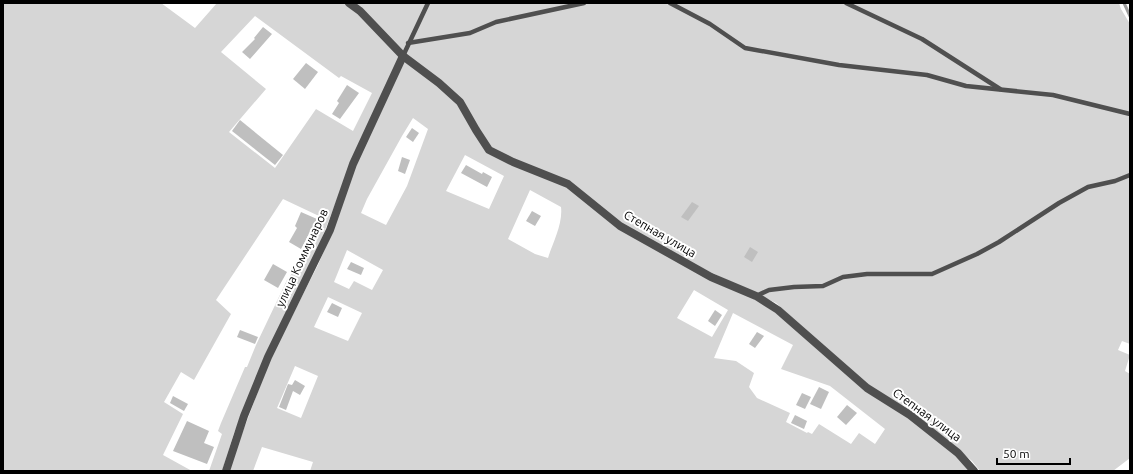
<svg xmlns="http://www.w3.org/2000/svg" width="1133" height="474" viewBox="0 0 1133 474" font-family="Ubuntu,sans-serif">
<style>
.green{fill:#d6d6d6;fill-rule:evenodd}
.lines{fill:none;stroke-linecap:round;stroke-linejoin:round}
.stream{stroke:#9d9d9d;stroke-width:3}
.building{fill:#bfbfbf}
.lane{stroke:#4f4f4f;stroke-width:4.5}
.street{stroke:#4f4f4f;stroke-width:8}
.labels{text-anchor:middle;stroke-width:4;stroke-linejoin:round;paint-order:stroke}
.street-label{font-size:12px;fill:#000;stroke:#fff}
</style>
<rect width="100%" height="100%" fill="#fff"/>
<!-- green -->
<path class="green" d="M3 3H161L195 28 217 3H1119L1121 9 1130 24V344L1122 341 1118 350 1130 355 1125 371 1130 374V458L1113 471H980L972 461 933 428 902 406 876 391 856 376 776 303 708 271 628 228 571 189 627 234 760 302 781 317 957 455 970 471H310L313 462 262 447 253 471H228L271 357 318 265 333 230 343 184 316 253 234 433 222 471H209L222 434 218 431 221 423 245 367H247L256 345 287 280 295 269 319 216 283 199 216 300 231 314 194 380 181 372 164 402 183 414 163 455 192 471H3ZM255 16 339 78 341 76 372 93 353 131 316 109 275 168 229 132 266 89 221 52ZM413 118 428 129 407 186 386 225 361 213 367 199 402 136ZM465 155 504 176 489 209 446 191ZM530 190 561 207C563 224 553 242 548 258L535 254 508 239ZM347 250 383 270 372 290 354 281 349 289 334 282ZM694 290 728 310 712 337 677 318ZM328 297 362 313 348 341 314 327ZM733 313 793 345 781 369 830 386 885 429 875 444 859 433 851 444 819 424 812 434 808 432 807 433 786 422 790 413 757 398 749 387 754 373 736 361 714 358ZM295 366 318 376 301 418 277 408Z"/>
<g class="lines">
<!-- stream -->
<path class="stream" d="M1124 3 1130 16"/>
</g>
<!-- building -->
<g class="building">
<path d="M263 27 272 34 250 59 242 52 255 39 254 38Z"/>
<path d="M306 63 318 72 305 89 293 79Z"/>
<path d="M347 85 359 93 340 119 332 114 339 103 337 101Z"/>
<path d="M240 120 283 155 275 165 232 131Z"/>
<path d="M412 128 419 133 413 142 406 137Z"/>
<path d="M402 157 410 160 405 174 398 171Z"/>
<path d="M466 165 482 174 483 172 492 177 487 187 461 173Z"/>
<path d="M692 202 699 206 688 221 681 217Z"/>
<path d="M532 211 541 216 535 226 526 221Z"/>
<path d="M301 212 317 219 301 249 289 242 297 228 295 226Z"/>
<path d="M750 247 758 252 752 262 744 257Z"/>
<path d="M351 262 364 268 361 275 347 269Z"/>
<path d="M273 264 287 272 278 288 264 280Z"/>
<path d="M332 303 342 308 338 317 327 312Z"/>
<path d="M715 310 722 315 715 326 708 321Z"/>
<path d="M240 330 258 337 255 344 237 337Z"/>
<path d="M757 332 764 336 755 348 749 344Z"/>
<path d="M295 380 305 386 300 395 293 391 286 410 279 407 288 384 292 385Z"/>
<path d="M819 387 829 392 821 409 810 404Z"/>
<path d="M802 393 811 397 805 409 796 405Z"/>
<path d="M173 396 188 404 184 411 170 403Z"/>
<path d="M847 405 857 413 846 425 837 417Z"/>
<path d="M795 415 807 421 804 429 791 423Z"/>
<path d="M187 421 209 431 204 443 214 447 207 464 173 451Z"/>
</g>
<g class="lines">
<!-- lane -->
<g class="lane">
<path d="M670 3 710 24 745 48 839 65 927 75 966 86 1053 95 1130 114"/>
<path d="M846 3 922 39 1000 89"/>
<path d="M408 43 470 33 496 22 584 3"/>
<path d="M403 56 428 3"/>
<path d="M756 296 769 290 794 287 823 286 843 277 867 274H932L977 254 999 242 1059 203 1088 187 1115 181 1130 175"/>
</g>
<!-- street -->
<g class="street">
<path d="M349 3 360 11 403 56 439 83 460 102 476 130 489 150 513 162 568 184 620 226 711 277 756 296 778 310 867 388 910 415 958 453 974 471"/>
<path d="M226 471 244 416 268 357 330 230 353 164 403 56"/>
</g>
</g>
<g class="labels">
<!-- street labels -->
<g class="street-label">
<text transform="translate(660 234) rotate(30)" y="4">Степная улица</text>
<text transform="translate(302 258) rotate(-65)" y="4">улица Коммунаров</text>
<text transform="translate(927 415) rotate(36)" y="4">Степная улица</text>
</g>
</g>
<!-- border -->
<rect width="1133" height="474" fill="none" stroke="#000000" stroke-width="8"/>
<!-- scale -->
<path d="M997 458v6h73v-6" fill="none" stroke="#000000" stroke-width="2"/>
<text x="1003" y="458" font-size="12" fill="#000000" stroke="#ffffff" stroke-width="3" paint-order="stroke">50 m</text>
</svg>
